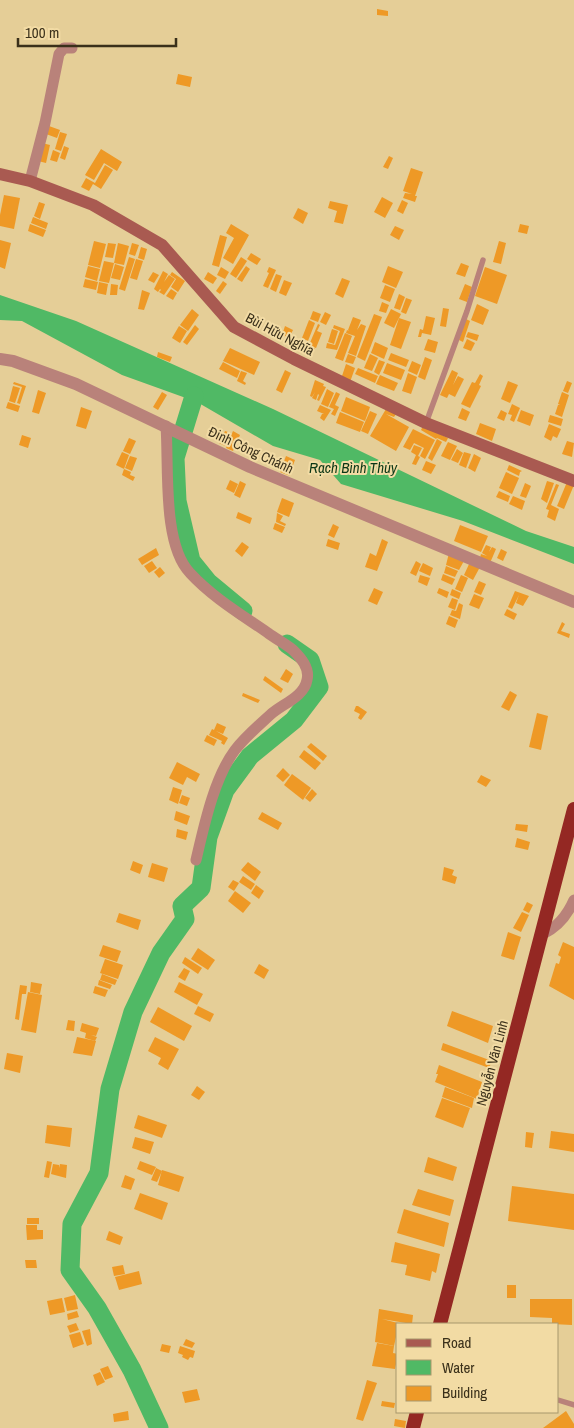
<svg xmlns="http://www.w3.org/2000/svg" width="574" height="1428" viewBox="0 0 574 1428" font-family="'Archivo Narrow',sans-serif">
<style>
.water{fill:#50b965}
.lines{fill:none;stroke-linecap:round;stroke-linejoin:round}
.river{stroke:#50b965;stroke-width:19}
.building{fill:#ee9926}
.service{stroke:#b9827a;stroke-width:5.5}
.minor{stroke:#b9827a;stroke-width:11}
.tertiary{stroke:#b9827a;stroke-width:12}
.secondary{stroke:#a95a51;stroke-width:12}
.trunk{stroke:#942823;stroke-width:14}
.labels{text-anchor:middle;stroke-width:4;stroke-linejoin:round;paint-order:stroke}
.street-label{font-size:14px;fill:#3a301a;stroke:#f2dba4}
.water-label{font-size:15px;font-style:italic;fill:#0b3615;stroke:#f2dba4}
</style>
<rect width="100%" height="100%" fill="#e5ce97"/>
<!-- water -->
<path class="water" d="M0 295 76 321 273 409 526 531 574 547V564L463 521 341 484 320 460 273 446 197 402 122 375 22 321 0 320Z"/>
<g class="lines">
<!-- river -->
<g class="river">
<path d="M194 396 175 458 177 501 191 561 208 582 243 611"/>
<path d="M159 1428 132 1370 97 1308 70 1270 72 1224 99 1173 110 1089 133 1012 161 953 185 919 182 906 201 888 208 837 225 790 250 756 294 720 319 687 310 660 287 644"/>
</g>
</g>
<!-- building -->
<g class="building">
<path d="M377 9 388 11V16L377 15Z"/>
<path d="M178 74 192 77 190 87 176 84Z"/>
<path d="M49 126 60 130 57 138 46 134Z"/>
<path d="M60 132 67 134 61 151 55 149Z"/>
<path d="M42 143 50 145 46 163 38 161Z"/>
<path d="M64 146 69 148 65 160 60 158Z"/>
<path d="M101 149 122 162 117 171 104 163 94 180 85 175Z"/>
<path d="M53 150 60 153 57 162 50 160Z"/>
<path d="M389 156 393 158 388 169 383 167Z"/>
<path d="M105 165 113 170 101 189 93 184 89 191 81 187 86 178 95 183Z"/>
<path d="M411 168 423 172 415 196H417L415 202 403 198 405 193 412 194 403 191Z"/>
<path d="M4 195 20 198 14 229 0 226V215Z"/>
<path d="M382 197 393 203 385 218 374 212Z"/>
<path d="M402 200 408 203 403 214 397 211Z"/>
<path d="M330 201 348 205 343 224 334 222 337 211 328 208Z"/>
<path d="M39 202 45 204 40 219 34 216Z"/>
<path d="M298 208 308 213 303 224 293 218Z"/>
<path d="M33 217 48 223 46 229 31 223Z"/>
<path d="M30 224 46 230 43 237 28 231Z"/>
<path d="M231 224 249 235 233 264 223 258 234 238 226 233Z"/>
<path d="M520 224 529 226 527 234 518 232Z"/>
<path d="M395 226 404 230 399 240 390 235Z"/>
<path d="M220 235 227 237 219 267 212 265Z"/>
<path d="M0 240 11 243 5 269 0 267Z"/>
<path d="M94 241 106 244 100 268 88 265Z"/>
<path d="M499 241 506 243 501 264 493 262Z"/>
<path d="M108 243 116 244 113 258 105 257Z"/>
<path d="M118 243 129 246 124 265 114 263Z"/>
<path d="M132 243 139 245 135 256 129 254Z"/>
<path d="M141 247 147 249 144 260 138 258Z"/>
<path d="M251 253 261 259 257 265 247 259Z"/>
<path d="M129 257 135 259 125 291 119 289Z"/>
<path d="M241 257 247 261 236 278 230 274Z"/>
<path d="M136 259 143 261 137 280 130 278Z"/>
<path d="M104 261 114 263 109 283 99 281Z"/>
<path d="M461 263 469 266 465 277 456 274Z"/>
<path d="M115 264 124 267 120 280 111 278Z"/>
<path d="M88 266 100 269 97 281 85 277Z"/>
<path d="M246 266 250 269 242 282 237 279Z"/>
<path d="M388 266 403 272 396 288 382 282Z"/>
<path d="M221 267 229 272 225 279 217 275Z"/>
<path d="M269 267 276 270 268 288 263 286 269 273 267 272Z"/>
<path d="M485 267 507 275 497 304 475 296Z"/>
<path d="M163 271 168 274 164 282 169 275 175 279 164 295 159 292 161 290 160 289 158 292 154 289Z"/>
<path d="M153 272 159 275 154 283 148 280Z"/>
<path d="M172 272 185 281 178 292 171 287 176 279 170 275Z"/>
<path d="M208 272 217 278 213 284 204 279Z"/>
<path d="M276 274 282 276 276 292 270 289Z"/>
<path d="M342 278 350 281 343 298 335 294Z"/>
<path d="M85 279 98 282 96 290 83 287Z"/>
<path d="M284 280 292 283 286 296 279 293Z"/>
<path d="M223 281 227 284 220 294 216 291Z"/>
<path d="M99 282 108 284 106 295 97 293Z"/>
<path d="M111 284 118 285 117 295H110Z"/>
<path d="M465 284 472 287 467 302 459 299Z"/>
<path d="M385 285 395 289 390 302 380 298Z"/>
<path d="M171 289 177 293 173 300 166 296Z"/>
<path d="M142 290 150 293 144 310 138 309Z"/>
<path d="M399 294 405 297 400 310 394 308Z"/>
<path d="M406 298 412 300 406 314 401 312Z"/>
<path d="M382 302 389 305 386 313 379 311Z"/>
<path d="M477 304 489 310 483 325 471 320Z"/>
<path d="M443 308 449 309 446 327 440 326Z"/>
<path d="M192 309 199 315 188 331 180 325Z"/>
<path d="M391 309 401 314 394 328 384 323Z"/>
<path d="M313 311 321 314 318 322 310 319Z"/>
<path d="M325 312 331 315 326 325 320 322Z"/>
<path d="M374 314 382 317 365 361 357 357Z"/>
<path d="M426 316 435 318 431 335 422 333 421 337H418L420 329 423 330Z"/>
<path d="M353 317 361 320 357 330 361 324 366 326 356 356 348 353 355 336 346 333 347 330 349 331 348 330Z"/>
<path d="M399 318 411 322 401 349 390 345Z"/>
<path d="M466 319 470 321 463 342 459 340Z"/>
<path d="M309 320 315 323 308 341 302 338Z"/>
<path d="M318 324 320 325 317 331 322 333 316 348 309 345Z"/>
<path d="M195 325 199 329 187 345 183 342Z"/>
<path d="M334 325 345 329 337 350 326 348 327 343 335 345 340 331 333 328Z"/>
<path d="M179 326 187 331 180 343 172 338Z"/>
<path d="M285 326 293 330 289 338 282 335Z"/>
<path d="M332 329 338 331 334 344 328 342Z"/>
<path d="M468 332 479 335 477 341 466 337Z"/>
<path d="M345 333 352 336 343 361 335 358Z"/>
<path d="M428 339 438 342 435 353 424 350Z"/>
<path d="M467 339 475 343 471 351 463 348Z"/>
<path d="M375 342 388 348 384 359 371 353Z"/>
<path d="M308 345 315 348 312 356 305 353Z"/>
<path d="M230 348 260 362 254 375 223 361Z"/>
<path d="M158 352 172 357 170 362 157 357Z"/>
<path d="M391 353 409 360 406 367 388 360Z"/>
<path d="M348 354 356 357 353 364 345 362Z"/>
<path d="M370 354 378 358 372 371 364 368Z"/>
<path d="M425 357 432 360 425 380 418 377Z"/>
<path d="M379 360 385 362 379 375 374 372Z"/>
<path d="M412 361 421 365 417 375 408 371Z"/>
<path d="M223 362 240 371 237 378 219 369Z"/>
<path d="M387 363 405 370 401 380 383 373Z"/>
<path d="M346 364 355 368 350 382 341 379Z"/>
<path d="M358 368 378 376 375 383 355 374Z"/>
<path d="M285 370 291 373 282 393 276 390Z"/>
<path d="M452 370 458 373 453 385 458 376 464 379 455 397 449 394 451 390 447 398 440 395Z"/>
<path d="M241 371 247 373 243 381 246 383 245 385 237 381Z"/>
<path d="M408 373 417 377 411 394 402 391Z"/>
<path d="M480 374 483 376 479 385 481 386 470 408 461 404 472 382 475 383Z"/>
<path d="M380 375 398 383 394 391 376 384Z"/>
<path d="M315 380 324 384 323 386 326 387 319 401 317 400 319 395 318 394 316 400 312 398 315 392 312 397 310 396Z"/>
<path d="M508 381 518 385 510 403 501 399Z"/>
<path d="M567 381 572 383 568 393 563 391Z"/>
<path d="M14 382 26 386 20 404 17 403 22 387 13 384Z"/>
<path d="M13 386 20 388 15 403 9 401Z"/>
<path d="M327 389 334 393 328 407 321 404Z"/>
<path d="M38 390 46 393 39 414 32 412Z"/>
<path d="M162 392 167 395 158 410 153 407Z"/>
<path d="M336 392 340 394 335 405 339 407 335 416 331 414 334 409 329 407Z"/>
<path d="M562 392 569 395 562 417 555 414 558 405H560L558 404Z"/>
<path d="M346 397 370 407 365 421 341 411Z"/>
<path d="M8 402 20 406 18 412 6 408Z"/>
<path d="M512 404 520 408 514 422 510 420 512 415 508 414Z"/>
<path d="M320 405 331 410 324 421 320 418 322 414H324L317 411Z"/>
<path d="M81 407 92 411 86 429 76 426Z"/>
<path d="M462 408 470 412 466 421 458 418Z"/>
<path d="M386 409 396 414 394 417 386 414 409 427 396 451 370 436Z"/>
<path d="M501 410 507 413 504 421 497 418Z"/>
<path d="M521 410 534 415 530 426 517 421Z"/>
<path d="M370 411 377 414 368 434 361 431Z"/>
<path d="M340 412 364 422 360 432 336 423Z"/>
<path d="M550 415 563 419 561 426 548 422Z"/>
<path d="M480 423 496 429 492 441 476 434Z"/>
<path d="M549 424 561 429 557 438 553 436 551 441 544 437Z"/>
<path d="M423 426 448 438 446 442 437 438 436 439 421 430Z"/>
<path d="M413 429 435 440 425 459 420 456 424 448 414 443 410 450 403 447Z"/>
<path d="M225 431 231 433 225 446 219 443Z"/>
<path d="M233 431 240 435 233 451 226 448Z"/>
<path d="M22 435 31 438 28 448 19 445Z"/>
<path d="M129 438 136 441 130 454 123 451Z"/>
<path d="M437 439 442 442 432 461 428 458Z"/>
<path d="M567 441 574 443 572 457 562 454Z"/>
<path d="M448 442 457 446 450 460 441 456Z"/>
<path d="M414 445 422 448 418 456 420 457 416 465 412 464 416 455 411 452Z"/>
<path d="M457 449 463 453 458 463 451 460Z"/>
<path d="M122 452 129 455 124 469 116 465Z"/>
<path d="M464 452 471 454 466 468 459 465Z"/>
<path d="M474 454 481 458 475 472 468 468Z"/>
<path d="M130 456 137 458 132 471 125 468Z"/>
<path d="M286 456 295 460 290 473 291 474 290 476 280 472Z"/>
<path d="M426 461 436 465 431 474 422 470Z"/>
<path d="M509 465 522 471 520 472 519 476 507 470Z"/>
<path d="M124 469 131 472 130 475 135 477 133 481 122 475Z"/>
<path d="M506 472 519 478 512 494 499 488Z"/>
<path d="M230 480 238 484 234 493 226 489Z"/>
<path d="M240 481 246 484 240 498 234 495Z"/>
<path d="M547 481 554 483 547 503 541 499Z"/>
<path d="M567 482 574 485 564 509 557 506Z"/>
<path d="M525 483 531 486 526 498 520 496Z"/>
<path d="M556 484 559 485 551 505 559 509 555 521 547 517 549 510 546 509Z"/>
<path d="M499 491 510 496 508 502 496 497Z"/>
<path d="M513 496 525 501 522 510 509 504Z"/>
<path d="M282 498 294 503 289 517 277 512Z"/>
<path d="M238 512 252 518 250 524 236 518Z"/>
<path d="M277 513 283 516 280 521 286 524 285 526 276 522Z"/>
<path d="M275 523 285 527 282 533 273 529Z"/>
<path d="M333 524 339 527 334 538 328 535Z"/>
<path d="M460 525 488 536 481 552 454 541Z"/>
<path d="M328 539 340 543 338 550 326 546Z"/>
<path d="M382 539 388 542 377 571 365 567 370 553 376 556Z"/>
<path d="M242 542 249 547 242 557 235 551Z"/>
<path d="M486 545 491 547 489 552 492 547 496 549 490 563 480 558 481 554 487 556 482 553Z"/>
<path d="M156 548 159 555 142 565 138 559Z"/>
<path d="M501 549 507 552 503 561 497 558Z"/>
<path d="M449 553 465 559 459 570 446 565Z"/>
<path d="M152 561 157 568 149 573 144 566Z"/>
<path d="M416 561 421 564 416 576 410 573Z"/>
<path d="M470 562 480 567 473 580 464 575Z"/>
<path d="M423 563 433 568 430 576 419 571Z"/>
<path d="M446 566 458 571 455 577 444 573Z"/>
<path d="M160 567 165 573 159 578 154 572Z"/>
<path d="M443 574 455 579 452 585 441 580Z"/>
<path d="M420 575 430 578 427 586 418 582Z"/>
<path d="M461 575 468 578 462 592 455 589Z"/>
<path d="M479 581 486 584 481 595 474 592Z"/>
<path d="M374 588 383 592 377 605 368 601Z"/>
<path d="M439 588 449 592 447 598 437 593Z"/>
<path d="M452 589 461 593 459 599 450 595Z"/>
<path d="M515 591 529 596 523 606 516 603 519 595 512 609 508 607Z"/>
<path d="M474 594 484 598 479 609 469 605Z"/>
<path d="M452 598 458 600 455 610 448 607Z"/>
<path d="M459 603 463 605 460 619 450 615 452 610 456 611Z"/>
<path d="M507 609 517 614 514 620 504 615Z"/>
<path d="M449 616 458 620 455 628 446 624Z"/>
<path d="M562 622 565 624 561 631 570 634 569 638 557 633Z"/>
<path d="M286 669 293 674 288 683 280 679Z"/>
<path d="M265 676 283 689 281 693 263 680Z"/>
<path d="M510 691 517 695 509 711 501 707Z"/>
<path d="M243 693 260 700 258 703 242 696Z"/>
<path d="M356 706H358L367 712 361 720 358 718 360 714 354 711Z"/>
<path d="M537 713 548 716 541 750 529 747Z"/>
<path d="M217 723 226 727 223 734 216 731 228 738 224 745 221 743 222 741 209 735 212 729 214 730Z"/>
<path d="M207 735 217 740 214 746 204 741Z"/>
<path d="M311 743 327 756 323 761 307 747Z"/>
<path d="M304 750 321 763 315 770 299 757Z"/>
<path d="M177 762 200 774 196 782 187 777 183 785 169 778Z"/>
<path d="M283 768 290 775 283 782 276 776Z"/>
<path d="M292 774 311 788 303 800 284 785Z"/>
<path d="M481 775 491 780 486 787 477 782Z"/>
<path d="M173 787 182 790 178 804 169 800Z"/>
<path d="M312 789 317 794 310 802 305 798Z"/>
<path d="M182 795 190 798 187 806 179 803Z"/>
<path d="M176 811 190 816 187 825 174 820Z"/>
<path d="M262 812 282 823 278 830 258 819Z"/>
<path d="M516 824 528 825 527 832 515 830Z"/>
<path d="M177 829 188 832 186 840 176 837Z"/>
<path d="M517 838 530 842 528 850 515 847Z"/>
<path d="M133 861 143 865 140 874 130 870Z"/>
<path d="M248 862 261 872 255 881 241 870Z"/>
<path d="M152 863 168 868 164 882 148 877Z"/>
<path d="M444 867 454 870 452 875 457 877 455 884 442 880Z"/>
<path d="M243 876 255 884 251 890 239 882Z"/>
<path d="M233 880 239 883 234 891 228 887Z"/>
<path d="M256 885 264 891 259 899 251 893Z"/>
<path d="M235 891 251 903 243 913 228 901Z"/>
<path d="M527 902 533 905 529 913 523 910Z"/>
<path d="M522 912 529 915 521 932 513 928Z"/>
<path d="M119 913 141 920 138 930 116 922Z"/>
<path d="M508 932 521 937 514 960 501 956Z"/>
<path d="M563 942 574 947V1000L549 986 556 963 559 964 561 957 558 955Z"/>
<path d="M103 945 121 951 117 962 99 956Z"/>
<path d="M198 948 215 960 208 970 191 959Z"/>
<path d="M185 957 202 968 198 974 182 963Z"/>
<path d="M105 959 123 965 118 979 100 973Z"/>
<path d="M259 964 269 970 264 979 254 973Z"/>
<path d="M184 968 190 971 185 981 178 977Z"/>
<path d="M102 974 117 980 115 985 100 980Z"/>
<path d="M99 980 112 985 110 989 98 985Z"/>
<path d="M31 982 42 984 40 994 30 992Z"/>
<path d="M179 982 203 994 197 1005 174 992Z"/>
<path d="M20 985 27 986 26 994H22L19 1020 15 1019Z"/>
<path d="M95 986 108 990 105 997 93 993Z"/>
<path d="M28 992 42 995 36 1033 21 1030Z"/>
<path d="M198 1006 214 1014 210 1022 194 1014Z"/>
<path d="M158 1007 192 1026 184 1041 150 1022Z"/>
<path d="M452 1011 493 1026 488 1043 447 1026Z"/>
<path d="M68 1020 75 1021 74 1031 66 1030Z"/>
<path d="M82 1023 99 1028 96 1036 91 1035 97 1037 95 1041 85 1038 86 1033 80 1031Z"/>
<path d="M77 1037 96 1041 92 1056 73 1053Z"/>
<path d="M155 1037 179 1049 168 1070 158 1064 161 1058 148 1051Z"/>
<path d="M443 1043 492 1061 489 1068 441 1050Z"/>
<path d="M7 1053 23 1056 20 1073 4 1069Z"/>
<path d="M439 1065 482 1082 477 1099 435 1082 438 1074H436Z"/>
<path d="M197 1086 205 1092 199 1100 191 1095Z"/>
<path d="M445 1087 474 1098 472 1108 442 1097Z"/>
<path d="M442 1098 470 1108 463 1128 435 1117Z"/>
<path d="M138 1115 167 1125 162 1138 134 1128Z"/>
<path d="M47 1125 72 1128 70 1147 45 1143Z"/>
<path d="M551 1131 574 1134V1152L549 1148Z"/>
<path d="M526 1132 534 1133 532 1148 525 1147Z"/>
<path d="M135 1137 154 1142 150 1154 132 1148Z"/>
<path d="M428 1157 457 1167 453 1181 424 1172Z"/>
<path d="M47 1161 52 1162 49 1178 44 1177Z"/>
<path d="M140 1161 156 1167 152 1175 137 1169Z"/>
<path d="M53 1164 59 1165V1168L60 1164 67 1165 66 1178 51 1174Z"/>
<path d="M156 1168 162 1171 157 1182 151 1180Z"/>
<path d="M162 1170 184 1177 179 1192 158 1185Z"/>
<path d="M125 1175 135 1179 131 1190 121 1187Z"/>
<path d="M512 1186 574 1194V1230L508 1221Z"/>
<path d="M418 1189 454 1200 450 1216 412 1205Z"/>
<path d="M140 1193 168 1203 162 1220 134 1209Z"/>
<path d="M404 1209 449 1223 444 1247 397 1233Z"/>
<rect x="27" y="1218" width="12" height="6"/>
<path d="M26 1225H37V1230H43V1239L27 1240Z"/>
<path d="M109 1231 123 1237 120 1245 106 1240Z"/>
<path d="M395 1242 440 1254 436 1273 432 1271 430 1281 405 1275 407 1265 391 1262Z"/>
<path d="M25 1260H36L37 1268H26Z"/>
<path d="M123 1265 125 1274 114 1276 112 1267Z"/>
<path d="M139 1271 142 1284 119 1290 115 1277Z"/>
<rect x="507" y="1285" width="9" height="13"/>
<path d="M75 1295 78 1309 67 1311 64 1298Z"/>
<path d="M62 1298 65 1312 50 1315 47 1301Z"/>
<path d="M530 1299H572V1325L552 1324V1318L530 1317Z"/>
<path d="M379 1309 413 1315 412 1324 382 1319 398 1323V1337H396L394 1346 375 1342Z"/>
<path d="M77 1311 79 1317 68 1320 67 1314Z"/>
<path d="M76 1323 79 1330 70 1333 67 1326Z"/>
<path d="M90 1329 92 1344 87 1346 82 1331Z"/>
<path d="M80 1332 84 1344 73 1348 69 1335Z"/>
<path d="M186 1339 195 1343 192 1348 183 1345Z"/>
<path d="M377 1343 394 1346 393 1353 398 1354 395 1369 372 1366Z"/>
<path d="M162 1344 171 1346 169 1353 160 1351Z"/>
<path d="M180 1346 195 1351 193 1358 190 1357 188 1360 182 1357 183 1355 178 1353Z"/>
<path d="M108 1366 113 1377 105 1380 100 1369Z"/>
<path d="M100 1372 105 1382 97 1386 93 1375Z"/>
<path d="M367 1380 377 1383 363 1421 356 1419Z"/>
<path d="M197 1389 200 1400 185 1403 182 1392Z"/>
<path d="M382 1401 395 1403 394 1408 381 1406Z"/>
<path d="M128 1411 129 1420 114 1422 113 1414Z"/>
<path d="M566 1411 574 1424V1428H543Z"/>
<path d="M395 1419 406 1421 405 1428 394 1426Z"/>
</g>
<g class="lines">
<!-- service -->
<g class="service">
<path d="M426 423 467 311 483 260"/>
<path d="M558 1400 574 1405"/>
</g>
<!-- minor -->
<g class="minor">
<path d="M30 181 45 123 59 54 64 48H72"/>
<path d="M166 426C169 466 162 544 190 573 212 597 242 615 268 633 276 639 286 644 293 650 301 658 310 668 307 680 304 697 282 704 270 715 258 726 245 737 235 750 214 778 204 826 196 860"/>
<path d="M543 934C558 927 567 916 574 900"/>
</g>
<!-- tertiary -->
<path class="tertiary" d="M0 359 13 361 76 384 250 467 574 602"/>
<!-- secondary -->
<path class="secondary" d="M0 174 30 181 93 205 162 245 234 327 294 359 426 423 574 481"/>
<!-- trunk -->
<g class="trunk">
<path d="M440 1324 574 809"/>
<path d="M413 1428 417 1412"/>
</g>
</g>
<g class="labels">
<!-- street labels -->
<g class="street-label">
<text transform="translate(280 334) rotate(28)" y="5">Bùi Hữu Nghĩa</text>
<text transform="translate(251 450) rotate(25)" y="5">Đinh Công Chánh</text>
<text transform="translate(492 1063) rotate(-75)" y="5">Nguyễn Văn Linh</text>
</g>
<!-- water labels -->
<g class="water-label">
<text x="353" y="473">Rạch Bình Thủy</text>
</g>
</g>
<!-- legend -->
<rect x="396" y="1323" width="162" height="90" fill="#f2dba4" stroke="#a8976d"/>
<rect x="406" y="1339" width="25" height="8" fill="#a95a51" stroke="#a8976d"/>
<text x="442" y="1348" font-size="15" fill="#3a301a">Road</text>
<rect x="406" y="1360" width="25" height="15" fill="#50b965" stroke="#a8976d"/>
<text x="442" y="1373" font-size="15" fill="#3a301a">Water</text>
<rect x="406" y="1386" width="25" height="15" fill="#ee9926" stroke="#a8976d"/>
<text x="442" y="1398" font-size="15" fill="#3a301a">Building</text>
<!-- scale -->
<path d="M18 38v8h158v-8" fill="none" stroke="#3a301a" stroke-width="2.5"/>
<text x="25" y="38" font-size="15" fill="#3a301a" stroke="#f2dba4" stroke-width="4" paint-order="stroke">100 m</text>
</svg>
